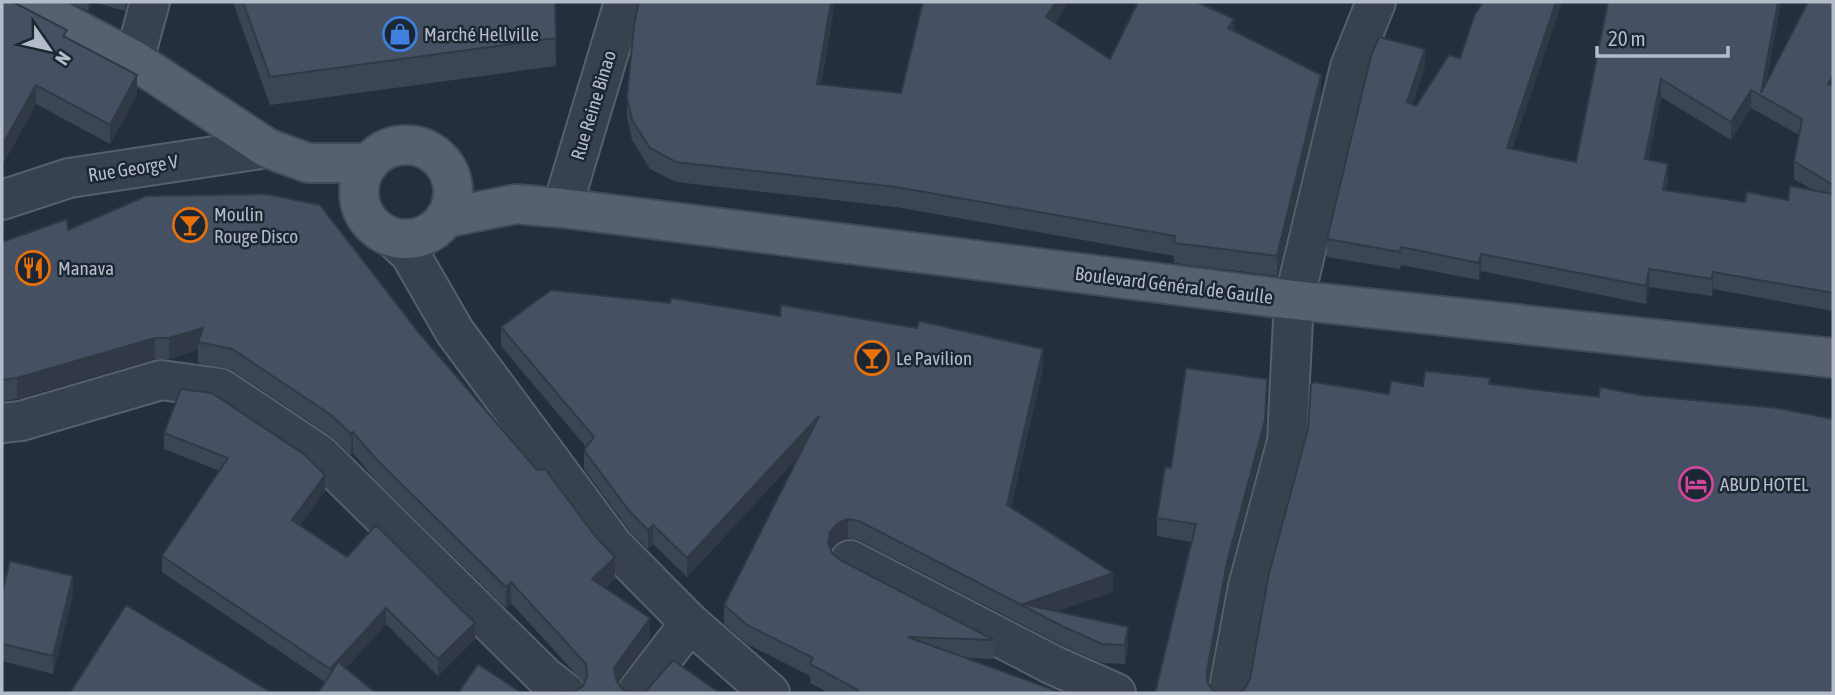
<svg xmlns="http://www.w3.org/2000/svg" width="1835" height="695" viewBox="0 0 1835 695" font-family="'Asap Condensed',sans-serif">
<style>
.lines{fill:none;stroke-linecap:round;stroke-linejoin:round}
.minor-casing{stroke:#565f6c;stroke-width:42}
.major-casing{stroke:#414a57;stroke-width:42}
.minor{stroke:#38414e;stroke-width:38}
.major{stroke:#56606e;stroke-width:38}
.wall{fill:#3b4654;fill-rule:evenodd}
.shaded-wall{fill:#303945}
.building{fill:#455162;stroke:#303945;stroke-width:2}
.labels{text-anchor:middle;stroke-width:5;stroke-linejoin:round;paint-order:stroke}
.poi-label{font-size:19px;fill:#b4bcc9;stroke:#1d2633;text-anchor:start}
.street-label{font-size:19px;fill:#b4bcc9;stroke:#1d2633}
</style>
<rect width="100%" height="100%" fill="#242f3e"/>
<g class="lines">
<!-- minor casing -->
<g class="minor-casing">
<g id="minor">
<path d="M134 60 150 2"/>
<path d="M2 200 69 178 267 148"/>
<path d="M562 208 624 2"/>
<path d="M393 238 410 254 455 332 613 545 690 623 770 693"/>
<path d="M2 423 21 421 161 380 220 388 319 454 544 676 566 693"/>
<path d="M850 560 1053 665 1116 693"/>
<path d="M636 693 690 623"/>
<path d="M1228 693 1248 586 1287 441 1294 300 1350 67 1376 2"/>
</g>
</g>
<!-- major casing -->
<g class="major-casing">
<g id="major">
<path d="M24 2 134 60 267 148 308 163H369"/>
<circle cx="406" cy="192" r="47"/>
<path d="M445 218 516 204 562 208 1294 300 1833 358"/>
</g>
</g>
<!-- minor -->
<use href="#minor" class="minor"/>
<!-- major -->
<use href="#major" class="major"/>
</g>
<!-- wall -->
<g class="wall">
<path d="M2 2 67 37 137 95 110 144 36 104 4 162 2 160Z"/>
<path d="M69 2H128L125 11 93 2 88 11Z"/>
<path d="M233 2H555L556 66 270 105Z"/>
<path d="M833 2V15L821 84 901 93 923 2H1068L1055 23 1110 59 1234 31 1321 95 1277 276 1174 263V256L896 207 676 182 650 169 632 140 627 117V97Z"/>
<path d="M1483 2H1562L1512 149 1576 162 1608 2H1781L1766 83 1833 2V311L1713 289 1712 296 1649 287 1646 304 1481 271 1479 280 1401 265 1400 269 1327 257V239L1425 66 1412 105 1416 106 1460 58ZM1661 97 1731 140 1751 108 1799 135 1794 161V179L1813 190 1788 200 1745 202 1666 190 1668 181 1648 160Z"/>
<path d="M68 230 420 334 615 578 605 588 650 639 574 692 583 686 584 683 511 603 506 608 376 480 353 453 351 455 331 436 232 370 198 363V350L169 359H155L17 399 2 401V242Z"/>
<path d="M501 327 1043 368 1011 507 1113 592 1057 611 1128 646 1125 664 1102 663 1062 645 859 540 848 538 838 542 831 550 832 553 840 560 994 640V659L966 658 1062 693H829L810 683V676L747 644 724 624V605L798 457 687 577 653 544 648 549 630 531 584 469V450L586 447 501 346Z"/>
<path d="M1267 397 1265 438 1227 580 1208 682 1213 691 1155 693 1192 542 1157 536V518L1171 468Z"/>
<path d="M164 433 325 491 300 525 347 557 475 639 438 676 386 624 346 668 325 682 162 572V556L220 471 164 449Z"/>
<path d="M2 594H73L53 674 2 661Z"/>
</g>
<!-- shaded-wall -->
<g class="shaded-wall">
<path d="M88 2H93L88 11Z"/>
<path d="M125 2H128L125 11Z"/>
<path d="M831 2H833V15L817 104V84Z"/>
<path d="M1056 2H1068L1046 37V17Z"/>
<path d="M1556 2H1562L1507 165V148Z"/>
<path d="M1778 2H1781L1763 97 1761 93Z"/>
<path d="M1234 19V39L1228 28Z"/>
<path d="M1425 49V66L1407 120V102Z"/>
<path d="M137 75V95L110 144V125Z"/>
<path d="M1321 75V95L1277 276V256Z"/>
<path d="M1833 75V92L1828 84Z"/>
<path d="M1661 79V97L1645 177V159Z"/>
<path d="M36 85V104L4 162V142Z"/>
<path d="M1751 90V108L1731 140V122Z"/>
<path d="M1668 164V181L1663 207V190Z"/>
<path d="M1481 254V271L1479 280V263Z"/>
<path d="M1649 269V287L1646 304V286Z"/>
<path d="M1713 272V289L1712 296V279Z"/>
<path d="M203 328 198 342V350L169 359V338Z"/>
<path d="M155 338V359L17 399V378Z"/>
<path d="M1043 349V368L1007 524V505Z"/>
<path d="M1267 379 1265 438 1227 580 1207 689V671L1227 562Z"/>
<path d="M819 416V435L687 577V558Z"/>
<path d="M353 432V453L351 455V434Z"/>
<path d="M325 475V491L292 536V520Z"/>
<path d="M848 519V538L838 542 830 551 828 543 830 532 838 523Z"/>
<path d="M653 525V544L648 549V530Z"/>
<path d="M615 557V578L592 600V579Z"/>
<path d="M1113 573V592L1043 616 1023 604Z"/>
<path d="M73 576V594L53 674V656Z"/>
<path d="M511 582V603L506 608V587Z"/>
<path d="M386 608V624L330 685V669Z"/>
<path d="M650 618V639L614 689V668Z"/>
<path d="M475 623V639L438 676V659Z"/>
<path d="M1128 627V646L1125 664V645Z"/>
</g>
<!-- building -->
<g class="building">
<path d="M2 2H13L67 30 63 36 137 75 110 125 36 85 4 142 2 141Z"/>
<path d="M243 2H555L556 38 270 77Z"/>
<path d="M639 2H831L817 84 901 93 923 2H1056L1046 17 1110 59 1138 2H1197L1234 19 1228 28 1321 75 1277 256 1174 243 1175 236 896 187 676 162 650 148 632 120 627 97 634 25Z"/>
<path d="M1483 2H1556L1507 148 1576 162 1608 2H1778L1761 93 1808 2H1833V75L1828 84 1833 86V185L1794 161 1802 119 1751 90 1731 122 1661 79 1645 159 1668 164 1663 190 1745 202 1747 192 1788 200 1790 186 1833 194V293L1713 272 1712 279 1649 269 1646 286 1481 254 1479 263 1401 247 1400 252 1327 239 1371 56 1379 37 1425 49 1407 102 1416 106 1449 55 1460 58 1475 14Z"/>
<path d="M267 194 320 205 420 334 537 470 545 469 596 537 615 557 592 579 650 618 614 668 616 680 622 689 632 693H556L558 691 574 692 583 686 587 676 586 664 511 582 506 587 376 459 353 432 351 434 331 415 232 349 198 342 203 328 169 338H155L17 378 2 380V242L67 219 68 230 146 196Z"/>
<path d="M551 290 670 303 671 298 780 316 781 305 917 328 919 321 1043 349 1007 505 1113 573 1023 604 1128 627 1125 645 1102 644 1062 626 859 521 848 519 838 523 830 532 828 543 832 553 840 560 994 640 908 637 1062 693H856L858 690 810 664 813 658 747 625 724 605 819 416 687 558 653 525 648 530 630 512 584 450 594 437 501 327Z"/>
<path d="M1186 368 1267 379 1265 420 1227 562 1207 671V682L1213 691 1218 693H1155L1196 524 1157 518 1165 467 1171 468Z"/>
<path d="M1425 371 1490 378 1489 384 1599 397 1600 387 1640 395 1777 408 1833 419V693H1238L1244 690 1250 679 1269 573 1308 429 1311 385 1314 382 1389 394 1391 381 1423 386Z"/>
<path d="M181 389 212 393 305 455 325 475 292 520 347 557 376 525 475 623 438 659 386 608 330 669 162 556 228 458 164 433Z"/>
<path d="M10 561 73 576 53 656 2 644V594Z"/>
<path d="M126 605 272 693H70Z"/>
<path d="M673 660 720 693H634L645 692Z"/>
<path d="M338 662 376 693H318Z"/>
<path d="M478 664 522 693H458Z"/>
</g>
<!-- icons -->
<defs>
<g id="shop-ring" transform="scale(1.75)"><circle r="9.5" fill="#1d2633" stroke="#3f7fe0" stroke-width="1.5"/><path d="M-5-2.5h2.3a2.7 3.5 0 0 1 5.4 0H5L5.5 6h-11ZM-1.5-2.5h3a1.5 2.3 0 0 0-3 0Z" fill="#3f7fe0"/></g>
<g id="bar-ring" transform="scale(1.75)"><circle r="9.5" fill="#1d2633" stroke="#e8710a" stroke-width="1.5"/><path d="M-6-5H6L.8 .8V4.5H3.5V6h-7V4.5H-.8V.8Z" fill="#e8710a"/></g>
<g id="restaurant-ring" transform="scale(1.75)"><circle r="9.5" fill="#1d2633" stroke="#e8710a" stroke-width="1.5"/><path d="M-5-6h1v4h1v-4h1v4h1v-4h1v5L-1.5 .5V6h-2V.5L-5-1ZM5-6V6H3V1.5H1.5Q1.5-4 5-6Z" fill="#e8710a"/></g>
<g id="hotel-ring" transform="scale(1.75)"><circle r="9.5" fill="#1d2633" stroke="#d1479c" stroke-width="1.5"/><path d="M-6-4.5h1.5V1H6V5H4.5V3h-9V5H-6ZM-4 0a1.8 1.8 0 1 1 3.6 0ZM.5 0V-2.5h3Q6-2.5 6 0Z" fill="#d1479c"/></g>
</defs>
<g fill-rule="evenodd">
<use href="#shop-ring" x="400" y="34"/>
<use href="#bar-ring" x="190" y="225"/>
<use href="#restaurant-ring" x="33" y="268"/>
<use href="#bar-ring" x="872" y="358"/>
<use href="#hotel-ring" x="1696" y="484"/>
</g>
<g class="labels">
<!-- poi labels -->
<g class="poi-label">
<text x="424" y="41">Marché Hellville</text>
<text x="214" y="221">Moulin<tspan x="214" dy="22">Rouge Disco</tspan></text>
<text x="58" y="275">Manava</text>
<text x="896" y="365">Le Pavilion</text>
<text x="1720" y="491">ABUD HOTEL</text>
</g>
<!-- street labels -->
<g class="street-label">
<text transform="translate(593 105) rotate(-73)" y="7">Rue Reine Binao</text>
<text transform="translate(133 168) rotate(-9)" y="7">Rue George V</text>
<text transform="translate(1174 285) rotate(7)" y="7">Boulevard Général de Gaulle</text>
</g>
</g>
<!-- border -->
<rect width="1835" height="695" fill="none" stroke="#b4bcc9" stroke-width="7"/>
<!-- north arrow -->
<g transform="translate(49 49) rotate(124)" stroke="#1d2633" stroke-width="5" paint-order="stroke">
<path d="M0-5L12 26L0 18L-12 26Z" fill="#b4bcc9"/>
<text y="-10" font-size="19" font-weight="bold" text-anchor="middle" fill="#b4bcc9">N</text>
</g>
<!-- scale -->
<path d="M1597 46v10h131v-10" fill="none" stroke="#b4bcc9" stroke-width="3.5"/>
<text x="1608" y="46" font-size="21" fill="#b4bcc9" stroke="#1d2633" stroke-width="5" paint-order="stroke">20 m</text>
</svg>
